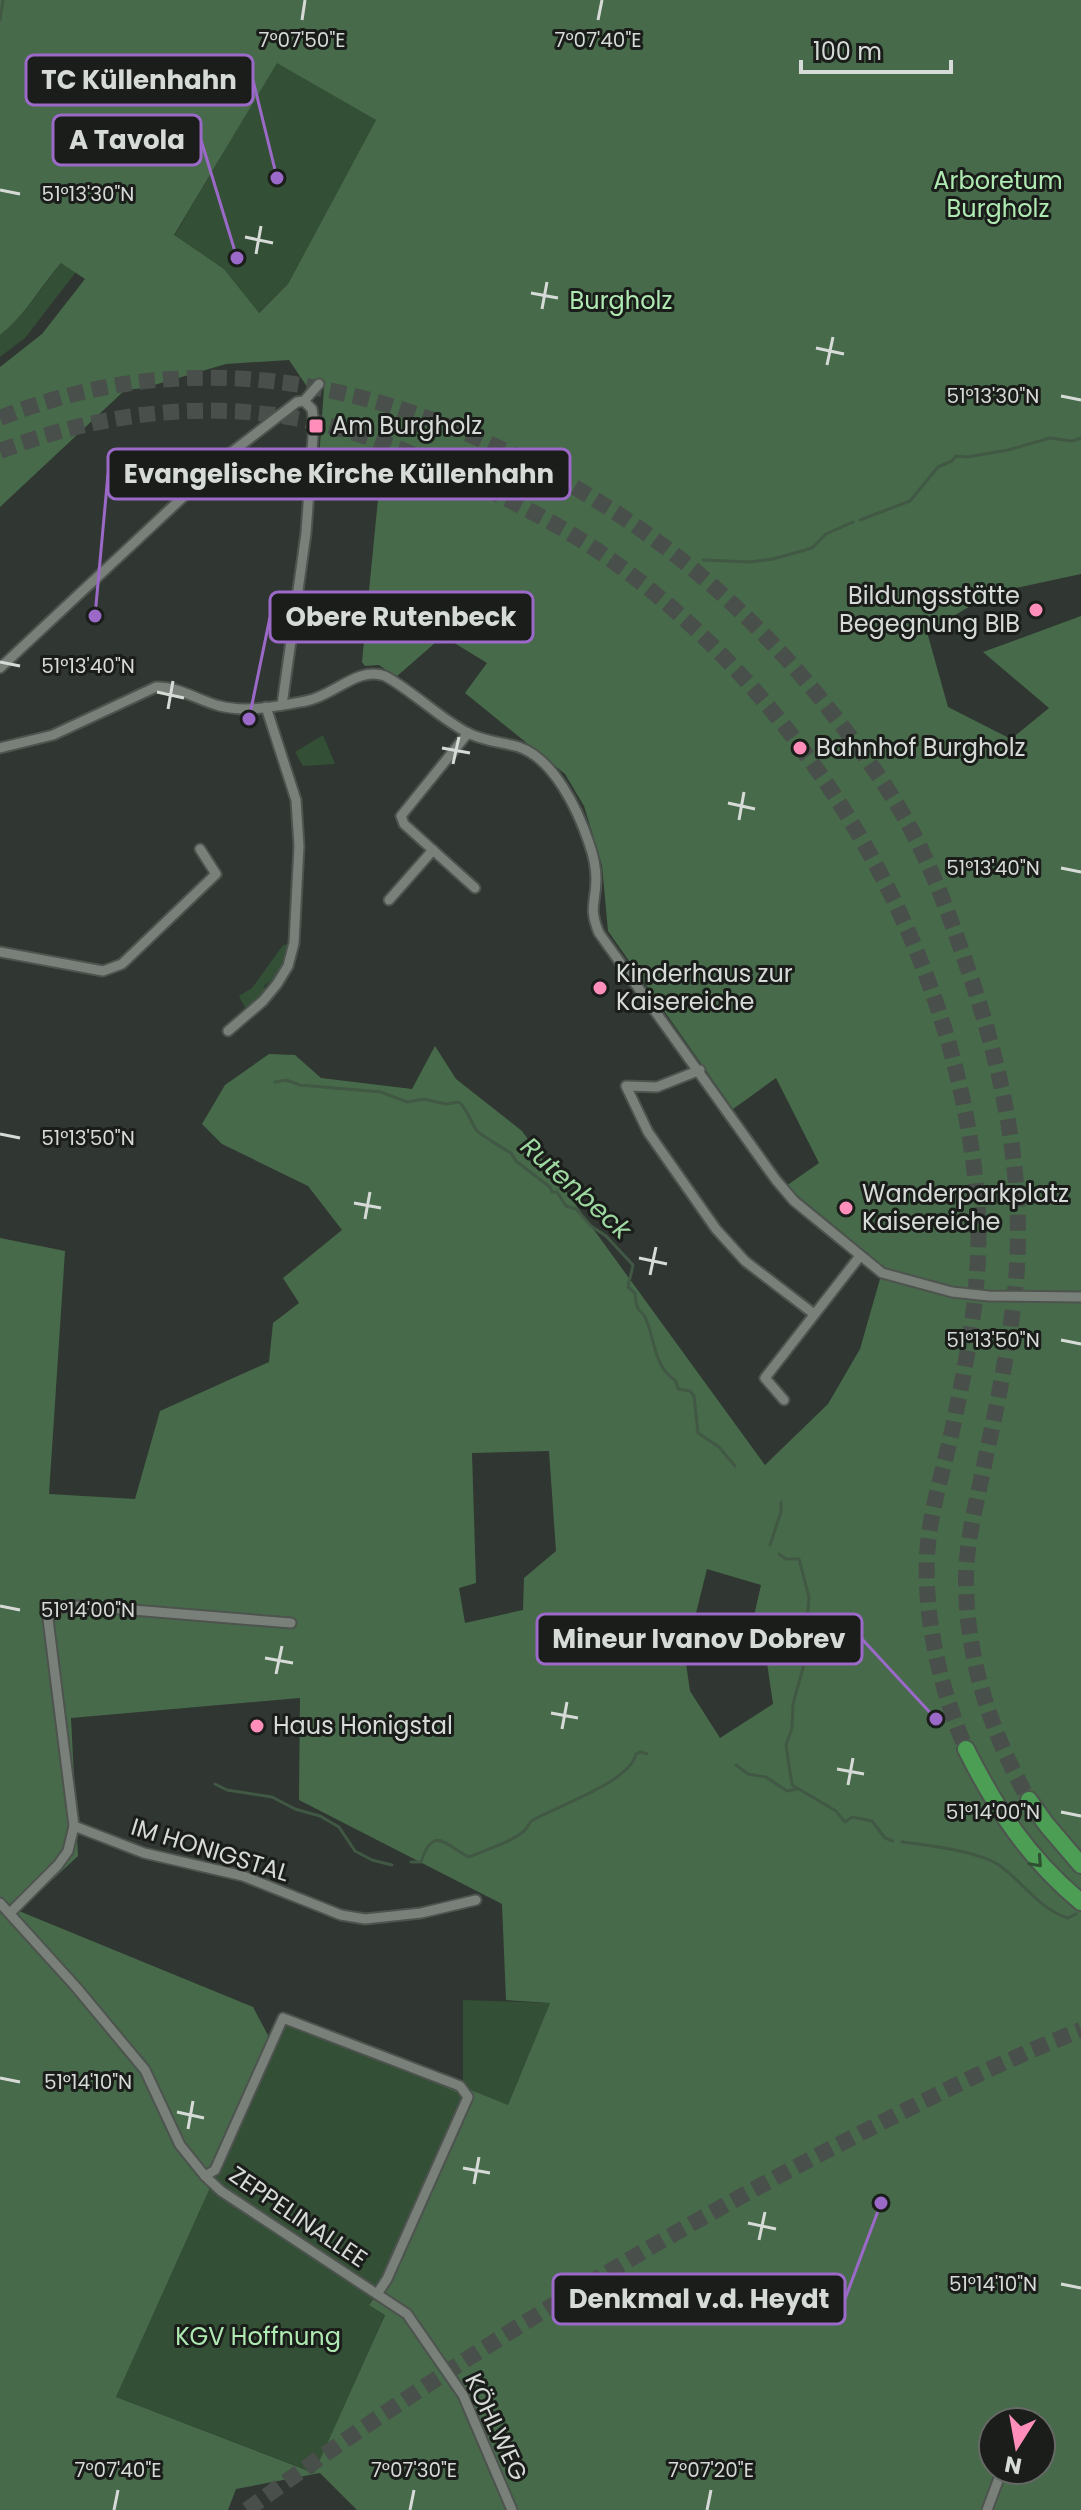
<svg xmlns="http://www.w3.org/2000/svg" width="1081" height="2510" viewBox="0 0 1081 2510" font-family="Poppins,sans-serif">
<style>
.green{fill:#334f35}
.forest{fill:#476b4a;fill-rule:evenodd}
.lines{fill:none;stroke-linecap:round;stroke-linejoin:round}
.stream{stroke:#405844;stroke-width:3}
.highway-tunnel{stroke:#494f4a;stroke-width:16;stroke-dasharray:16 8;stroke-linecap:butt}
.street-casing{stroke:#4d534e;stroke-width:13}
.highway-casing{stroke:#4d534e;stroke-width:20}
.street{stroke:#798079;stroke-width:9}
.highway{stroke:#4c9e55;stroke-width:16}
.oneway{stroke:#2e5132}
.ticks{fill:none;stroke:#d7dbd8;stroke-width:3}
.poi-dot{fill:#ff8eba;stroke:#1a1d1a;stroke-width:3}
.labels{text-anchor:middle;stroke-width:6;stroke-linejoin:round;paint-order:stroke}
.park-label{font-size:24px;fill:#b0eab3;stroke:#1a1d1a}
.poi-label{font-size:24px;fill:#d7dbd8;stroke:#1a1d1a;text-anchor:start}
.street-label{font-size:24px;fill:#d7dbd8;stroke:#1a1d1a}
.water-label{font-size:26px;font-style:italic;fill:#9ed8a1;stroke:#1a1d1a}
.ticks-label{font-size:20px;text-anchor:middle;fill:#d7dbd8;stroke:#1a1d1a;stroke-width:6;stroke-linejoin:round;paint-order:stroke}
.leader{fill:none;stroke:#9b69c8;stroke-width:3}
.callout-dot{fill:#9b69c8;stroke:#1a1d1a;stroke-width:3}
.callout{fill:#1a1d1a;stroke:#9b69c8;stroke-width:3}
.callout-label{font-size:26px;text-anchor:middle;font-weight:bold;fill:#d7dbd8}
</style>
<rect width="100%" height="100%" fill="#303631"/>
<!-- green -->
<g class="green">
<path d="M277 62 376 120 288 284 258 313 224 269 174 236Z"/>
<path d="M61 263 76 272 25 338 0 357V335C25 316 41 287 61 263Z"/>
<path d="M323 735 335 764 303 766 295 752Z"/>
<path d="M289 944 290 946 281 974 264 986 267 993 246 1009 239 996 252 988 283 945Z"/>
<path d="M463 2000 550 2003 508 2105 469 2091 463 2084Z"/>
<path d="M285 2021 468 2097 387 2279 369 2304 385 2314 315 2473 116 2397Z"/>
</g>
<!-- forest -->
<path class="forest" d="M0 0H1081V574L992 593 927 632 948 707 1011 739 1049 708 983 652 1081 616V2510H357L320 2473 236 2489 228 2510H0V1238L65 1251 49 1494 135 1499 160 1411 269 1362 273 1323 299 1303 283 1278 342 1230 308 1186 222 1144 202 1124 225 1085 269 1054 295 1055 321 1078 412 1089 435 1046 456 1079 522 1131 765 1465 828 1404 860 1349 880 1279 889 1271 786 1186 819 1163 776 1078 733 1109 608 931 602 865 584 806 565 774 465 693 487 663 443 636 396 677 379 665 365 666 362 662 380 479 318 473 324 388H308L289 360 226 364 144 388 125 390 0 507V367L42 334 85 279 61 263C40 287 25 316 0 335ZM277 63 376 120 288 284 259 313 224 269 174 235ZM549 1451 556 1551 524 1578 523 1610 465 1623 459 1588 476 1583 472 1453ZM707 1569 761 1585 749 1638 764 1642 773 1704 720 1738 690 1691 685 1657ZM300 1698 299 1800 502 1904 506 2000 550 2003 508 2105 281 2014 270 2039 253 2007 19 1911 78 1856 71 1718ZM285 2021 468 2097 387 2279 369 2305 385 2315 314 2473 116 2397ZM993 2422H1041V2470H993Z"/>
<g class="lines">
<!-- stream -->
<g class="stream">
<path d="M0 20 3 0"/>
<path d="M860 520 910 501 938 467 952 461 956 456 967 457 1008 450 1050 438 1072 441 1081 438"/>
<path d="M703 560 750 562 773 559 812 548 826 534 853 522"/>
<path d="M275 1082 286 1080 300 1085 381 1092 407 1102 424 1099 446 1104 459 1102C468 1110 470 1121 477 1131 480 1134 507 1151 511 1153L516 1161 550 1187 552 1192H557L566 1206 576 1209 591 1226 606 1236 633 1265 628 1287 635 1293C636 1297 635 1302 637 1306 638 1310 643 1313 645 1317 655 1337 653 1367 676 1381L678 1389 690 1391 694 1396 698 1433 719 1447 735 1466"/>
<path d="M770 1545 781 1512V1502"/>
<path d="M779 1554 786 1559H799L809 1597 803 1668 793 1704 792 1728 786 1745 792 1785 836 1811 845 1822 852 1817 872 1821 885 1838 893 1841"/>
<path d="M736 1765 748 1774 766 1777 787 1791 797 1789"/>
<path d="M215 1784 227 1790 272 1797 295 1809 320 1816 339 1827 355 1851 372 1860 392 1865"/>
<path d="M902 1842C928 1845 978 1851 999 1865 1022 1881 1040 1910 1068 1918L1076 1914"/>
<path d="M411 1862H421C434 1822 448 1848 469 1857 486 1850 514 1841 525 1830 528 1827 529 1822 533 1820 557 1806 630 1782 636 1754L641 1752 647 1754"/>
</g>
<!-- highway-tunnel -->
<g class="highway-tunnel">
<path d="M0 418C183 345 365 377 536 466 655 528 749 607 832 713 862 751 892 792 914 835 938 882 955 931 972 981 1005 1079 1026 1187 1015 1291 1009 1346 998 1402 986 1456 978 1497 966 1539 966 1580 966 1659 991 1733 1029 1800"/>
<path d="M0 451C104 411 221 397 330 426 381 439 429 460 477 484 524 507 571 531 614 562 810 703 953 945 976 1186 985 1271 968 1357 950 1440 941 1478 929 1517 927 1556 924 1620 941 1691 966 1749"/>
<path d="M247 2510C430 2376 623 2257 824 2152 908 2109 993 2064 1081 2030"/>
</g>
<!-- street casing -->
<g class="street-casing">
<g id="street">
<path d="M0 668 228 455 297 402 304 401 319 384"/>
<path d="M282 705 306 533 314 423 312 409 304 401"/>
<path d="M468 733 401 816 404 824 475 888"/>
<path d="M0 748 53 735 156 687C178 686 199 701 220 706 247 713 279 706 306 701 334 696 357 666 385 676 414 692 437 716 466 732 482 741 501 742 519 747 554 759 578 810 589 843 593 854 596 868 596 879 596 904 588 906 599 933L776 1180 794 1201 882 1273 952 1292 989 1296 1081 1297"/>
<path d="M389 900 433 850"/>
<path d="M0 952 103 971 122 964 216 874 200 849"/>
<path d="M228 1031 263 1001 277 984 288 966 294 943 299 846 296 800 266 707"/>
<path d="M700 1070 657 1087 626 1086 648 1132 716 1229 745 1261 814 1314"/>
<path d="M784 1400 765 1378 860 1256"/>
<path d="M74 1826 144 1853 243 1876 341 1915 365 1919 421 1913 476 1900"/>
<path d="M0 1903 76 1987 145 2070 180 2145 205 2176 221 2191 407 2314 463 2395 512 2510"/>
<path d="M10 1913 58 1865 68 1851 74 1826 48 1619C57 1605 69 1606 84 1606L291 1623"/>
<path d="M205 2176 215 2170 283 2018 460 2086 468 2097 387 2279 377 2294"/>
<path d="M987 2510 1002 2470"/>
</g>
</g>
<!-- highway casing -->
<g class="highway-casing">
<g id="highway">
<path d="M966 1749C996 1809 1029 1859 1081 1902"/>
<path d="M1029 1800 1046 1824 1081 1865"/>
</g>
</g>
<!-- street -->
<use href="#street" class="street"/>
<!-- highway -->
<use href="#highway" class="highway"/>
</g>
<!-- one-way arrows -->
<defs><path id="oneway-chevron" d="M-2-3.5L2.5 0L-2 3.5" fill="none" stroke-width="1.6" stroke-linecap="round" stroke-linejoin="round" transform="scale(2)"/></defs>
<use class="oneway" href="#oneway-chevron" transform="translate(1037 1862) rotate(48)"/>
<!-- ticks -->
<path class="ticks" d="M302 20 305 0M598 20 602 0M0 190 20 194M245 237 273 243M256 254 261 226M531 293 558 298M542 309 547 282M816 348 844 354M827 365 833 337M1061 396 1081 400M0 662 20 666M157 692 184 698M168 709 173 681M442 748 470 753M453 764 459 737M728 803 755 809M739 820 744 792M1061 868 1081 872M0 1134 20 1138M354 1203 381 1208M365 1219 370 1192M639 1258 667 1264M650 1275 656 1247M1061 1340 1081 1344M0 1606 20 1610M265 1658 293 1663M276 1674 282 1646M551 1713 578 1718M562 1729 567 1702M837 1769 864 1774M848 1785 853 1758M1061 1812 1081 1816M0 2078 20 2082M177 2112 204 2118M188 2129 193 2101M463 2168 490 2173M474 2184 479 2157M748 2223 776 2229M759 2240 765 2212M1061 2284 1081 2288M114 2510 118 2490M410 2510 414 2490M707 2510 711 2490"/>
<!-- markers -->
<g class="poi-dot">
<rect x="308" y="418" width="16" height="16" rx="4"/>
<circle cx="1036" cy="610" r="8"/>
<circle cx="800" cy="748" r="8"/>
<circle cx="600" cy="988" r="8"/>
<circle cx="846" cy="1208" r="8"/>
<circle cx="257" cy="1726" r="8"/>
</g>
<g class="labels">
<!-- park labels -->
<g class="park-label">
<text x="998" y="189">Arboretum<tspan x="998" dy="28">Burgholz</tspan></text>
<text x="621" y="309">Burgholz</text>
<text x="258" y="2345">KGV Hoffnung</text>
</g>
<!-- poi labels -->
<g class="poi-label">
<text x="332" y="434">Am Burgholz</text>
<text x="1020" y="604" text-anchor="end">Bildungsstätte<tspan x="1020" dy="28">Begegnung BIB</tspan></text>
<text x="816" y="756">Bahnhof Burgholz</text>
<text x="616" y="982">Kinderhaus zur<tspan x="616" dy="28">Kaisereiche</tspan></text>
<text x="862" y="1202">Wanderparkplatz<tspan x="862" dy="28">Kaisereiche</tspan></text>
<text x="273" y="1734">Haus Honigstal</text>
</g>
<!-- street labels -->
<g class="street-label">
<text transform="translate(210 1850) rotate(17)" y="8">IM HONIGSTAL</text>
<text transform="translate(298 2217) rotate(34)" y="8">ZEPPELINALLEE</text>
<text transform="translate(496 2427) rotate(65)" y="8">KÖHLWEG</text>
</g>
<!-- water labels -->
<g class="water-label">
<text transform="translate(576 1188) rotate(42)" y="9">Rutenbeck</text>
</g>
</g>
<g class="ticks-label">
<text x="598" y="47">7°07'40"E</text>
<text x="302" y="47">7°07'50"E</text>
<text x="88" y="201">51°13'30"N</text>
<text x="993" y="403">51°13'30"N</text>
<text x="88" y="673">51°13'40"N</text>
<text x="993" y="875">51°13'40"N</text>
<text x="88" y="1145">51°13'50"N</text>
<text x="993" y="1347">51°13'50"N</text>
<text x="88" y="1617">51°14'00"N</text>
<text x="993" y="1819">51°14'00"N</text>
<text x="88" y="2089">51°14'10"N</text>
<text x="993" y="2291">51°14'10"N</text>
<text x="118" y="2477">7°07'40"E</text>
<text x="414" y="2477">7°07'30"E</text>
<text x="711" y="2477">7°07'20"E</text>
</g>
<!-- callouts -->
<path class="leader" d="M277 178L253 80M237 258L201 140M95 616L108 474M249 719L270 617M936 1719L862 1639M881 2203L845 2299"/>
<g class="callout-dot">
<circle cx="277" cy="178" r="8"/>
<circle cx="237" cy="258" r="8"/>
<circle cx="95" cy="616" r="8"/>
<circle cx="249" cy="719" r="8"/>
<circle cx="936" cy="1719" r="8"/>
<circle cx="881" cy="2203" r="8"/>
</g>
<g class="callout">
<rect x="26" y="55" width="227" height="50" rx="8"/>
<rect x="53" y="115" width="148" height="50" rx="8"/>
<rect x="108" y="449" width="462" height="50" rx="8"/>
<rect x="270" y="592" width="263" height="50" rx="8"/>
<rect x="537" y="1614" width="325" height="50" rx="8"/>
<rect x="553" y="2274" width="292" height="50" rx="8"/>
</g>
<g class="callout-label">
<text x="139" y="89">TC Küllenhahn</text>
<text x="127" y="149">A Tavola</text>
<text x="339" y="483">Evangelische Kirche Küllenhahn</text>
<text x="401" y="626">Obere Rutenbeck</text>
<text x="699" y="1648">Mineur Ivanov Dobrev</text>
<text x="699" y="2308">Denkmal v.d. Heydt</text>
</g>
<!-- north arrow -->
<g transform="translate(1017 2446) rotate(191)"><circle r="38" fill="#1a1d1a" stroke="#666966" stroke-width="2"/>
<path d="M0-6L14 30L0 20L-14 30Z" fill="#ff8eba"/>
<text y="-12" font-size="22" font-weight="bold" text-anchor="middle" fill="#d7dbd8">N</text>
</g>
<!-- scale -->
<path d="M801 60v12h150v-12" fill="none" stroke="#d7dbd8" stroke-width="4"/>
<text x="813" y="60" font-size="24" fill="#d7dbd8" stroke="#1a1d1a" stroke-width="6" paint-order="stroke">100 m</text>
</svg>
